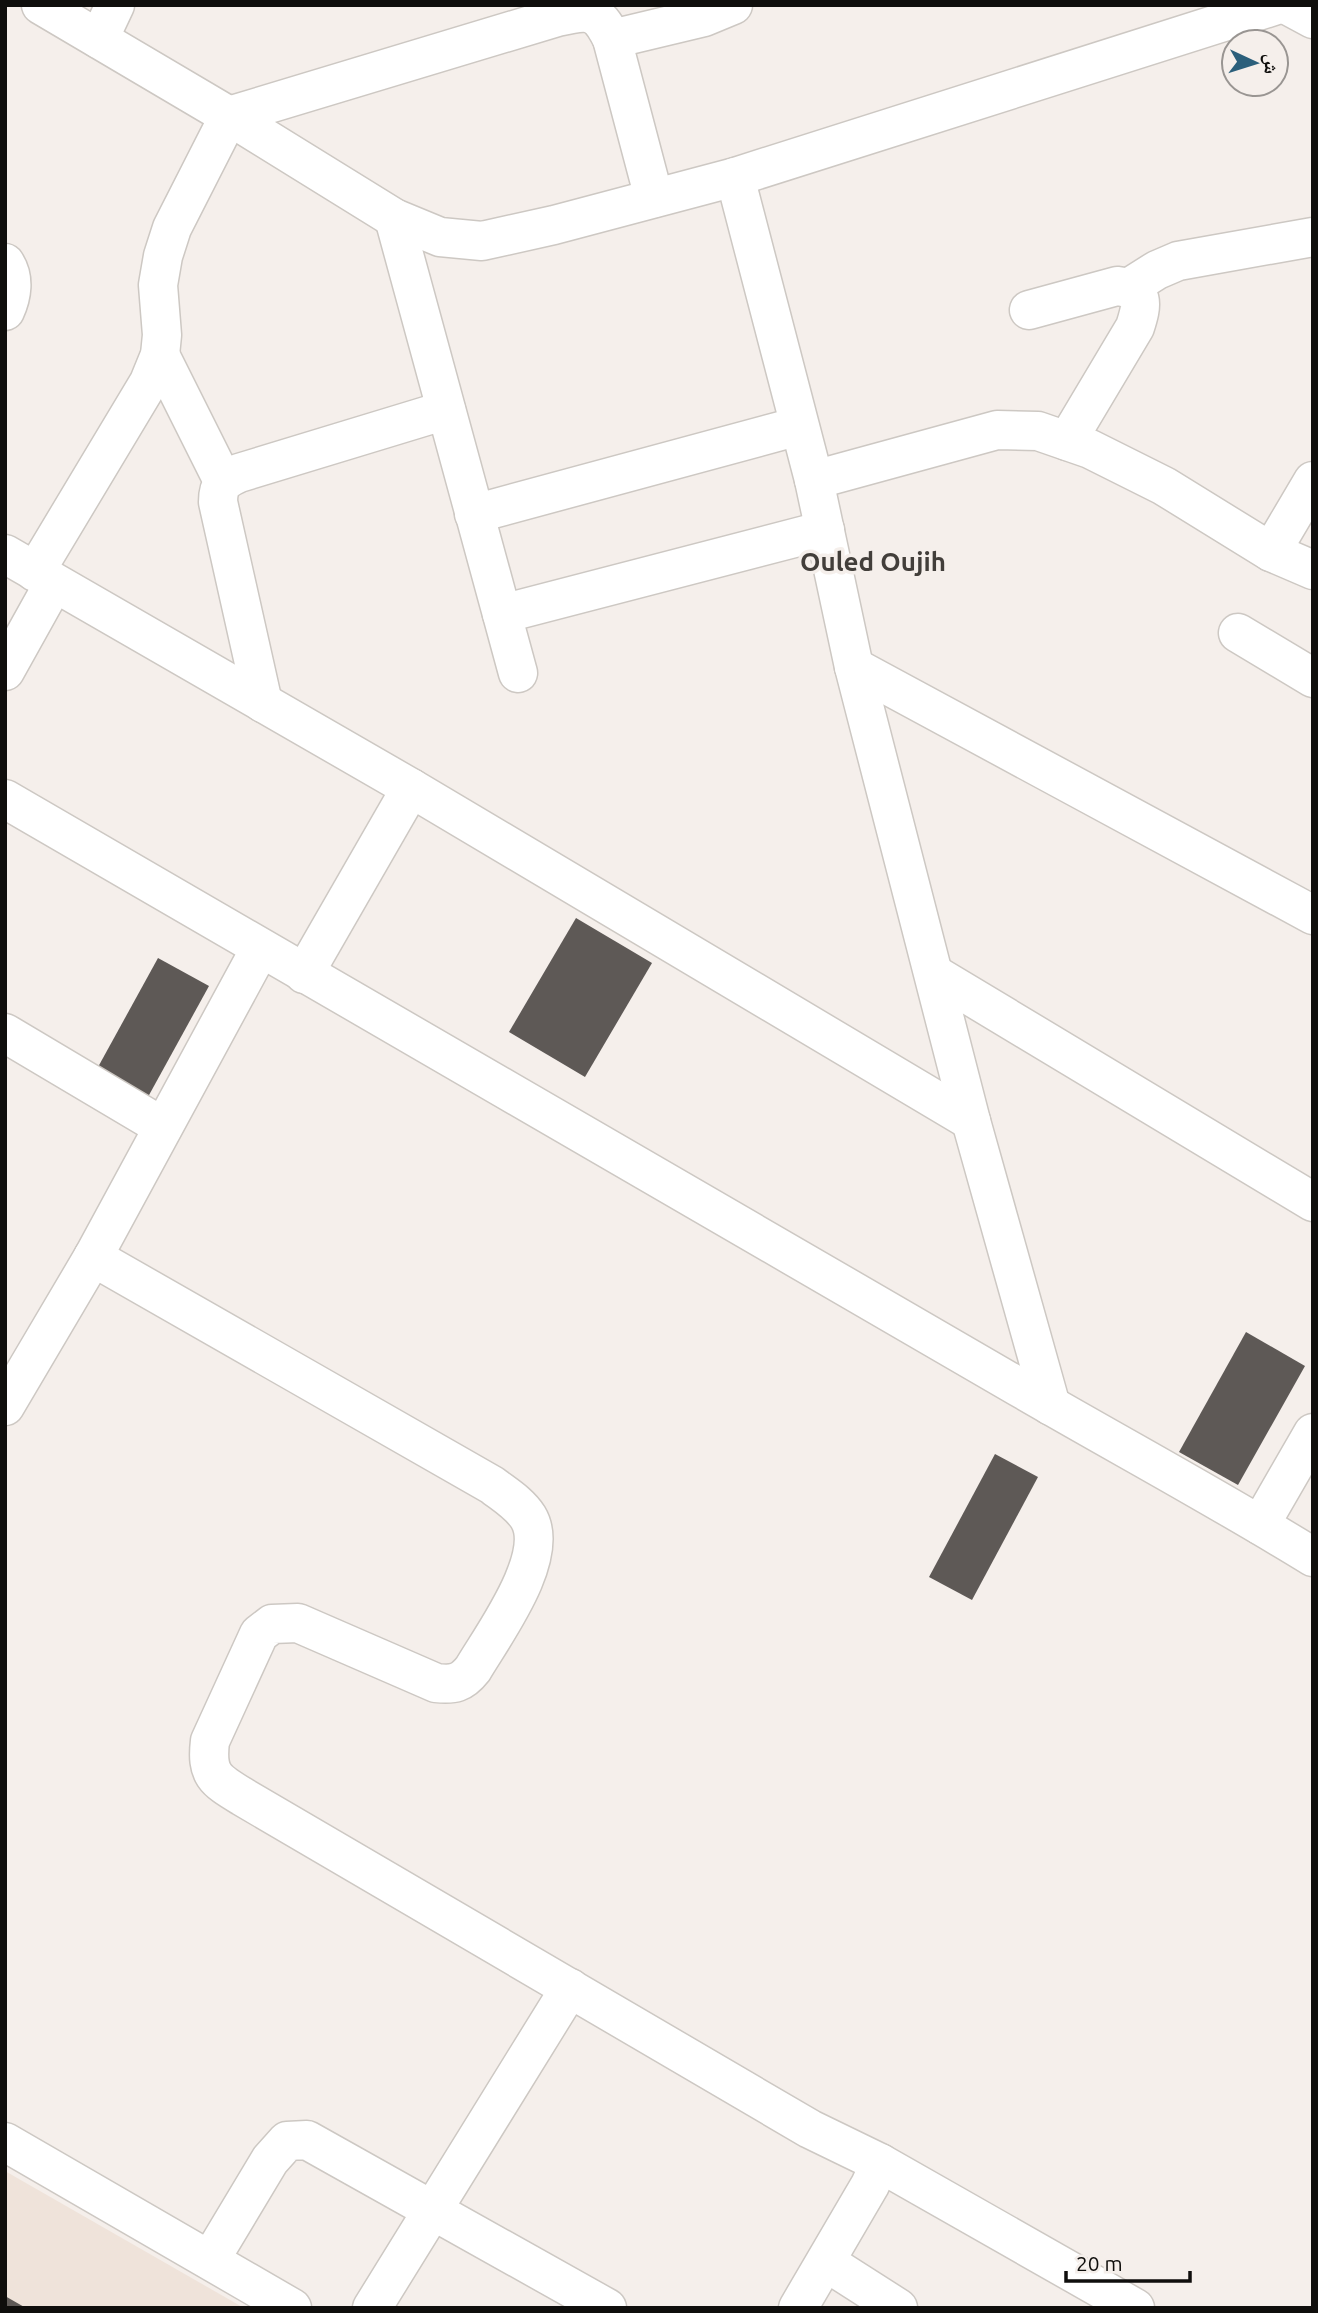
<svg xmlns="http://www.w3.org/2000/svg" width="1318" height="2313" viewBox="0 0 1318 2313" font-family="Ubuntu,'Noto Naskh Arabic',sans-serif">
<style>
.built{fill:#efe3da}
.building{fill:#5e5956}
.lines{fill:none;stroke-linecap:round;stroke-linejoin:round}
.minor-casing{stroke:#cdc8c3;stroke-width:41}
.minor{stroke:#fff;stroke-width:38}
.labels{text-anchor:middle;stroke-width:7;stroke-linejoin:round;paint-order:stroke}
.district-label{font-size:26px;font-weight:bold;fill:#423e3a;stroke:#f5efeb}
</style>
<rect width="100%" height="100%" fill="#f5efeb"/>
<!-- built -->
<path class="built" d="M5 2171 244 2308H5Z"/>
<!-- building -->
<g class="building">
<path d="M576 918 652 963 585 1077 509 1032Z"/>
<path d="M158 958 209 986 143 1106 92 1078Z"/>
<path d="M1246 1332 1305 1366 1238 1485 1179 1452Z"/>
<path d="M995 1454 1038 1477 972 1600 929 1577Z"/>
<path d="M5 2296 26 2308H5Z"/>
</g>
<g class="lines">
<!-- minor casing -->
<g class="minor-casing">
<g id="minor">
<path d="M41 5 229 116 394 218 440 237 482 241 554 225 735 177 1277 5"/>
<path d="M1287 5 1313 19"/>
<path d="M99 39 115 5"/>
<path d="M612 39 704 17 733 5"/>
<path d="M735 177 814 480 854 667 971 1121 1051 1406"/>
<path d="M394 218 518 673"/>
<path d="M5 263C15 278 12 296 5 311"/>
<path d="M1130 287 1157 270 1178 261 1313 237"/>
<path d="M1029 310 1117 286C1146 289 1142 305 1135 327L1067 441"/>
<path d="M160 355 223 481"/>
<path d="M814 480 997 430 1038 431 1090 449 1164 486 1271 552 1313 570"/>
<path d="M474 514 799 426"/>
<path d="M1271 552 1313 481"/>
<path d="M5 554 411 788 971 1121"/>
<path d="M35 572 149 382 160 355 162 335 158 285 163 256 172 228 229 116 557 17C588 10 597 8 612 39L654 198"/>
<path d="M502 614 825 530"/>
<path d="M1238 633 1313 678"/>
<path d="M854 667 1313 915"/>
<path d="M5 671 54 583"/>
<path d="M263 703 218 502C218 484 224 480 239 473L446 410"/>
<path d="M5 799C339 995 676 1186 1010 1382 1111 1441 1214 1496 1313 1557"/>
<path d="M304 974 411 788"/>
<path d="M934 974 1313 1202"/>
<path d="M5 1033 163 1127"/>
<path d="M93 1257 492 1485C505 1495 519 1503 528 1517 552 1556 493 1635 473 1669 462 1683 454 1685 436 1683L298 1623 272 1624 259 1634 210 1741C206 1775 215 1780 243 1797L810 2129 880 2163 870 2185 798 2308"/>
<path d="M5 1406 93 1257 260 949"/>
<path d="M1260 1525 1313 1433"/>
<path d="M5 2142 292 2308"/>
<path d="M880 2163 1135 2308"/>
<path d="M210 2260 270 2160 287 2141 307 2140 607 2308"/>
<path d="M826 2262 898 2308"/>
<path d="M372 2308 570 1988"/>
</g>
</g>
<!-- minor -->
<use href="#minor" class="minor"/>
</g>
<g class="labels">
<!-- district labels -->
<g class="district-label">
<text x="873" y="571">Ouled Oujih</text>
</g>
</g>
<!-- border -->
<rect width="1318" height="2313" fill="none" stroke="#0f0e0c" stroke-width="14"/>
<!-- north arrow -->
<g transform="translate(1255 63) rotate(94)"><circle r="33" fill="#f5efeb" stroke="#999592" stroke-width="2"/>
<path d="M0-5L12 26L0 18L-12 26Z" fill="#2b5f7b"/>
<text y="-10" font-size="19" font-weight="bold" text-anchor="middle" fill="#0f0e0c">ش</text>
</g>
<!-- scale -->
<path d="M1066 2271v10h124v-10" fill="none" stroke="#0f0e0c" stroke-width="3.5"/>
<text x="1076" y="2271" font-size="21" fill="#0f0e0c" stroke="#f5efeb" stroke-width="5" paint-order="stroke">20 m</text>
</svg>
